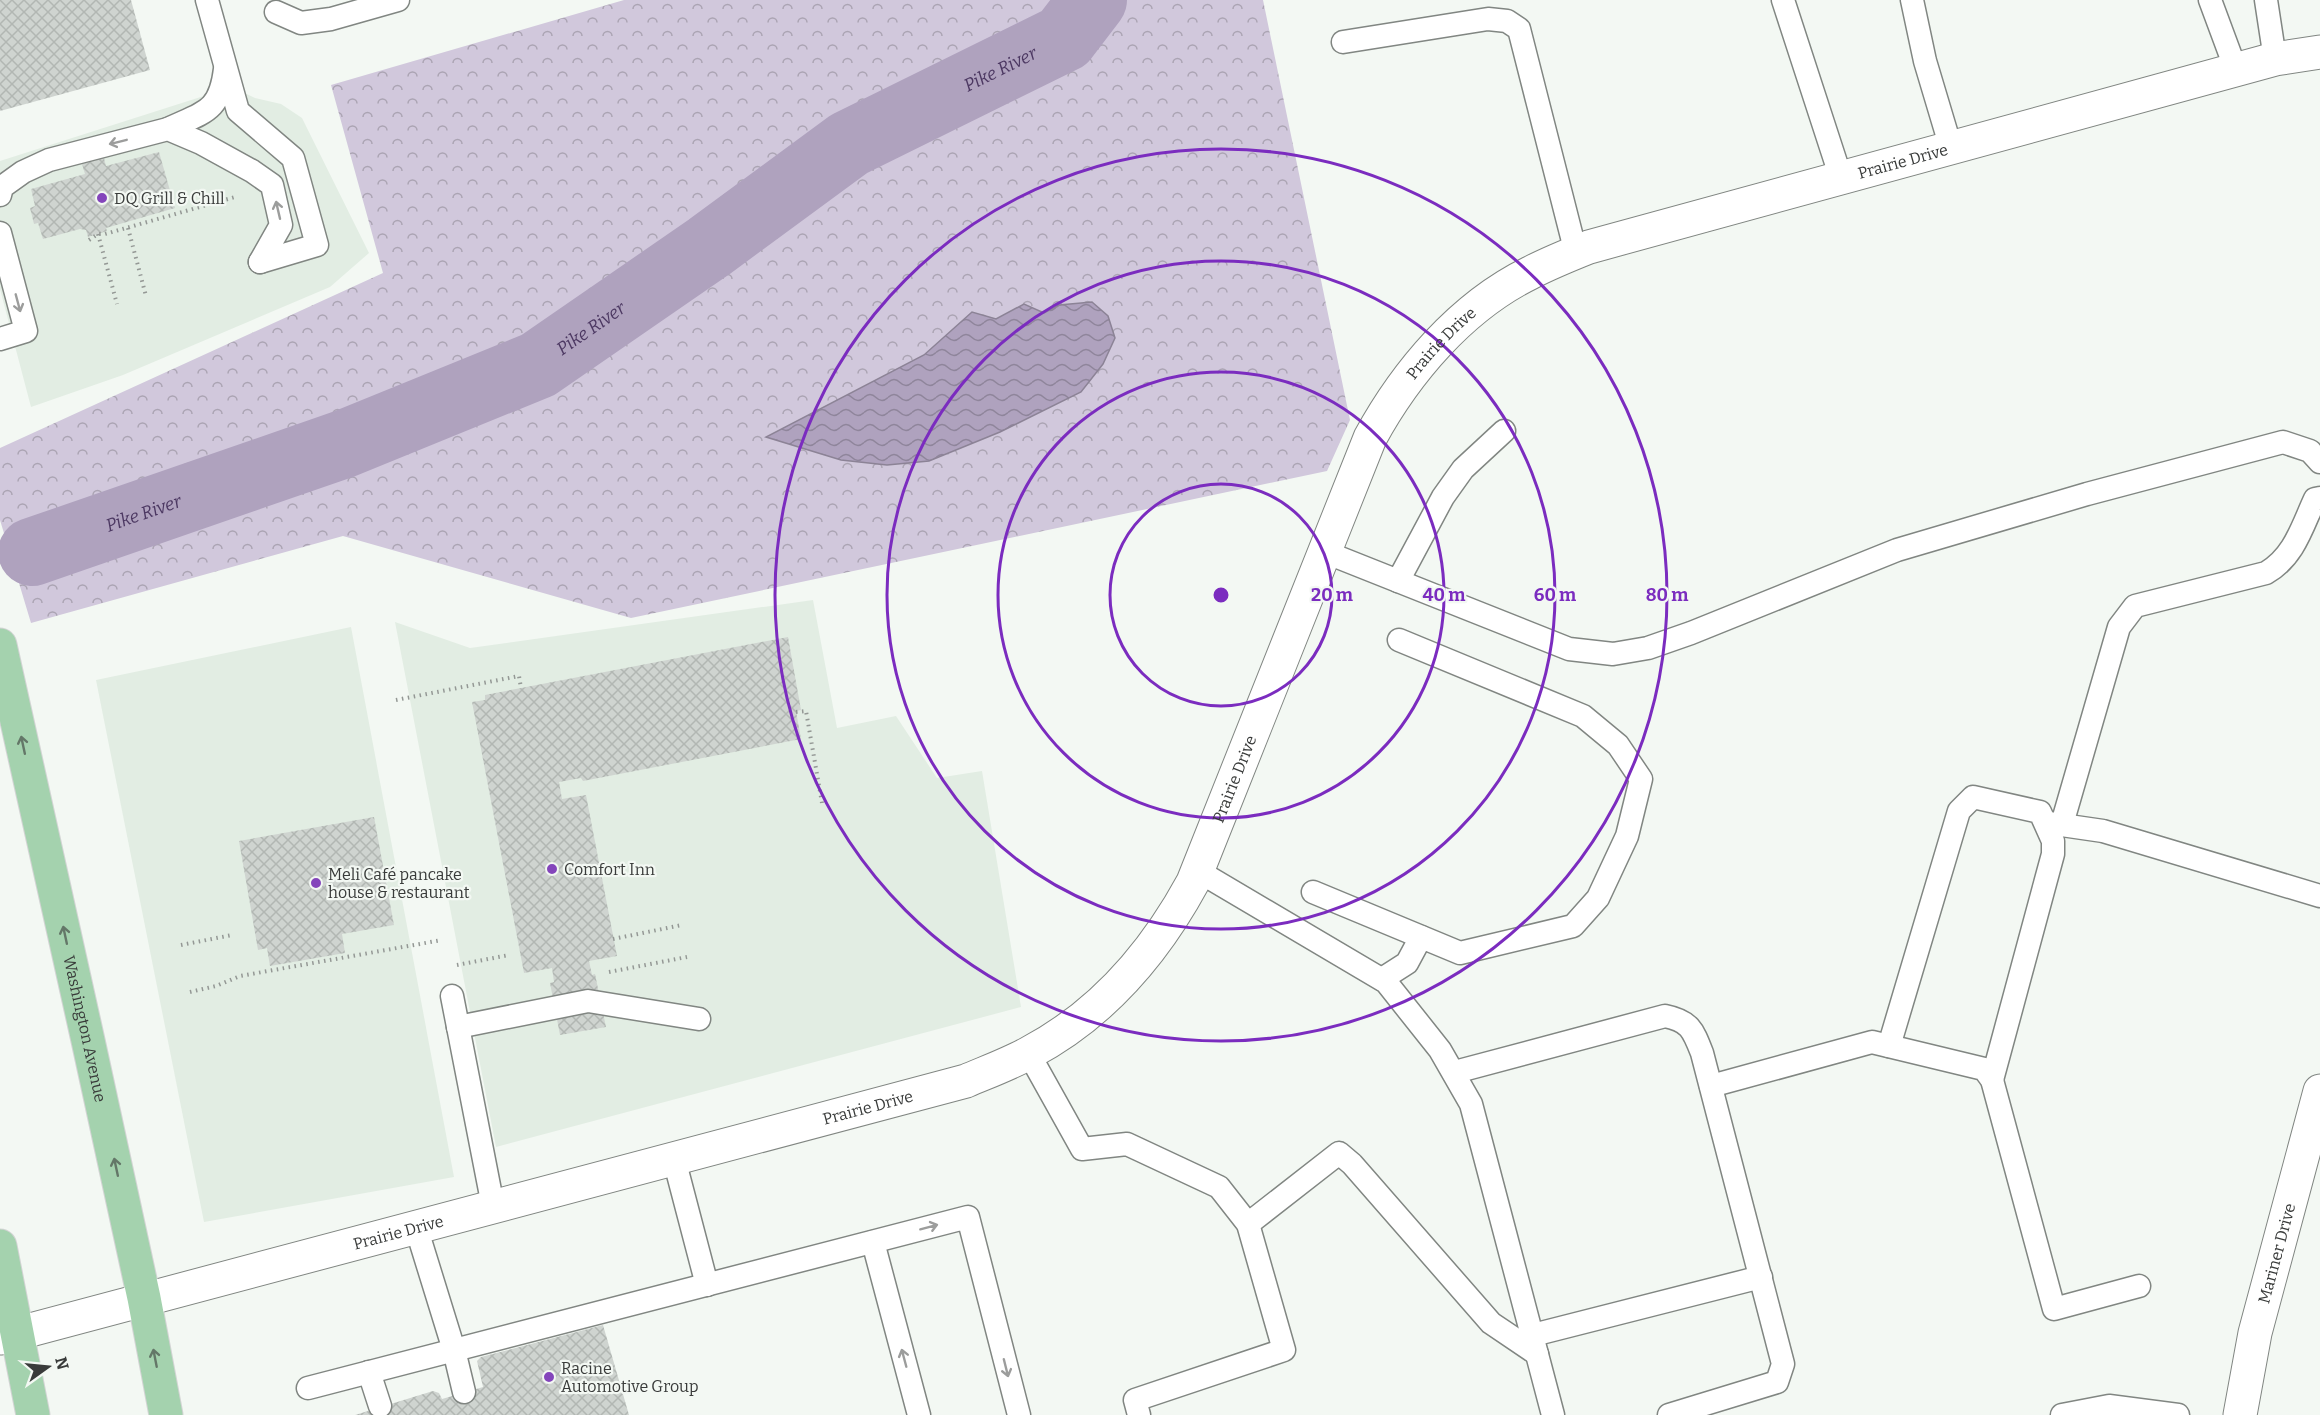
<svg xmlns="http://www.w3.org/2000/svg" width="2320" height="1415" font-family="Bitter,serif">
	<defs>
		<pattern id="park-crowns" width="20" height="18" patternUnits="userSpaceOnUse" patternTransform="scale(1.5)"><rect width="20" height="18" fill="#d1c8dc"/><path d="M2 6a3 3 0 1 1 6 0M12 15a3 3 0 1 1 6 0" fill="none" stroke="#aba4b3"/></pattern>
		<pattern id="water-waves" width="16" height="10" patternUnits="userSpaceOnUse" patternTransform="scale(1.5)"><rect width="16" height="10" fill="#afa2be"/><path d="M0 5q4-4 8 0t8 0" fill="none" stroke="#8f859b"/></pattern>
		<pattern id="building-cross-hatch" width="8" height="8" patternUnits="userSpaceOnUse" patternTransform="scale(1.5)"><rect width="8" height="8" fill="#cfd4d0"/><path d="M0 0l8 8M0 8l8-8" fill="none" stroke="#b2b7b3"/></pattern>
	</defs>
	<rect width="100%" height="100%" fill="#f3f8f3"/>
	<g fill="#e2ede3">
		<path d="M232,87l23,11 26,6 21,14 67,135 -39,34 -207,88 -92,32 -31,-118v-128z"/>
		<path d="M813,600l24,128 59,-12 41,62 45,-7 39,236 -525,140 -101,-525 75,26z"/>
		<path d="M351,627l103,550 -250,45 -108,-542z"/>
	</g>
	<path fill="url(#park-crowns)" d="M624,0h639l87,420 -23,51 -696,147 -288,-82 -312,87 -31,-103v-72l383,-175 -52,-188z"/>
	<path fill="url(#water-waves)" stroke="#8c8396" stroke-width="1.5" d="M1092,302l16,14 7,22 -12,26 -22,28 -81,40 -71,29 -42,4 -46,-5 -75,-23 158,-82 48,-43 24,7 28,-15 20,9 15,-8z"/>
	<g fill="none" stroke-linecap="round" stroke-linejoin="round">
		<path stroke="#afa2be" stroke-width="68" id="s1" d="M32,552l312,-108 194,-79 171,-118 140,-103 215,-106 29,-38"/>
	</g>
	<g fill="url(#building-cross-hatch)">
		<path d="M0,0h131l19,70 -150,41z"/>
		<path d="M159,152l16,56 -69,20 1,3 -19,6 -2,-7 -6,-1 -37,10 -5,-16 -4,1 -4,-16 5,-2 -4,-17 54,-15 -3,-10 22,-6 2,8z"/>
		<path d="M788,637l13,73 -5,1 5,28 -218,42 -2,-3 -22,4 3,17 24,-4 31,161 -28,5 3,14 3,-1 11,53 -46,8 -10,-52 4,-1 -2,-14 -28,5 -52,-271 13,-2v-5z"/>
		<path d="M374,817l20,108 -52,9 3,19 -75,13 -3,-18 -9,2 -19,-109z"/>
		<path d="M603,1325l26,90h-274l78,-24 6,2 3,6 41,-12 -6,-26 4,-4z"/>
	</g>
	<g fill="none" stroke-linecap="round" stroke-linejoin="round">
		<g stroke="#818682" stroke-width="25">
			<g id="lane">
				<path d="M207,0l31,111 55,47 24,87 -57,17"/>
				<path d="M1783,0l58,178"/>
				<path d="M1912,0l13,61 26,87"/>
				<path d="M2210,0l26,70"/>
				<path d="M2266,0l9,59"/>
				<path d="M276,12l25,11 30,-4 67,-19"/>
				<path d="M1343,42l145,-23 19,2 12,8 57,224"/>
				<path d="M168,129c36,-17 52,-17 57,-60"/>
				<path d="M0,195l2,-8 21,-15 26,-12 119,-31 33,14 51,28 20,14 9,40 -21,37"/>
				<path d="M0,233l26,98 -26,8"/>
				<path d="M1325,552l244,97 44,5 35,-6 43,-15 206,-83 190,-56 196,-52 27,9 10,11"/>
				<path d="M1398,581l45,-84 20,-28 41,-38"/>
				<path d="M2048,823l55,8 217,65"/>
				<path d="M2062,824l57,-197 16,-21 131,-33c28,-16 36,-46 49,-74l5,-1"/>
				<path d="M1198,871l188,111 54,68 31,54 82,311"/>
				<path d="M1313,892l147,61 113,-27 25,-28 29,-62 14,-57 -23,-34 -35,-29 -184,-76"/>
				<path d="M1382,979l25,-16 14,-26"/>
				<path d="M452,996l41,210"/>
				<path d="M458,1027l130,-26 111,18"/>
				<path d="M1889,1046l70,-235 14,-14 67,15 13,29v13l-61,226"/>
				<path d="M1029,1054l53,95 45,-5 92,43 29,37 36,126 -149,50 4,15"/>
				<path d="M1455,1072l210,-56c25,5 28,14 37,37l81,311 -6,18 -108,33"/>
				<path d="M1711,1086l161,-44 112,27 8,11 62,229 85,-23"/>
				<path d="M674,1159l33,126"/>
				<path d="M1248,1224l91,-71 13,11 139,159 46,31"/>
				<path d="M416,1227l38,123 10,42"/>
				<path d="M873,1242l46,173"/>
				<path d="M1533,1335l228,-58"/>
				<path d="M369,1372l11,34"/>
				<path d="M308,1388l660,-171 51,198"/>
				<path d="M2062,1415l47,-9 69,9"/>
			</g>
		</g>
		<g stroke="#818682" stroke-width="35">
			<g id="street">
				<path id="s2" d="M0,1338l966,-257c21,-9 43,-17 63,-28 72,-38 126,-101 164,-171l177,-444c36,-66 91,-131 160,-165 19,-10 39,-18 59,-26l686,-188 45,-7"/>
				<path id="s3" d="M2240,1415l15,-82 65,-242"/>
			</g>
		</g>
		<g stroke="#d3d4d4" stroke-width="35">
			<g id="primary">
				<path id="s4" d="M0,645l89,400 55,253 22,117"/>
				<path d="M0,1246l33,169"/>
			</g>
		</g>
		<g stroke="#949895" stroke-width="4" stroke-dasharray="1.5 4.5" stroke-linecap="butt">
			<path d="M128,228l18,68"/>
			<path d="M98,234l19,70"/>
			<path d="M89,240l9,-6h7l130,-37"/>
			<path d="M396,700l123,-24 2,12"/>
			<path d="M796,712l10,-1 16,92"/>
			<path d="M613,939l69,-14"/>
			<path d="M181,945l51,-10"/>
			<path d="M457,965l52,-10"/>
			<path d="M609,972l78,-15"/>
			<path d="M190,992l26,-6 24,-10 202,-36"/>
		</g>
		<use href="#lane" stroke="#fff" stroke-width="22"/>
		<use href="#street" stroke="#fff" stroke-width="33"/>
		<use href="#primary" stroke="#a4d2ae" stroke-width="33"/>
	</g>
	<defs><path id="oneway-shaft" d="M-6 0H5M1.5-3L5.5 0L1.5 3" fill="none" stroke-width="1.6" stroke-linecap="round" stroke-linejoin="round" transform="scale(1.5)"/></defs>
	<g stroke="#9c9d9c">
		<use href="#oneway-shaft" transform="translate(118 142) rotate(166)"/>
		<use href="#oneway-shaft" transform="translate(278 210) rotate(-103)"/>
		<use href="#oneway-shaft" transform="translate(18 303) rotate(75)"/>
		<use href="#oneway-shaft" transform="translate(929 1227) rotate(-15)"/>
		<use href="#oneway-shaft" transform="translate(904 1358) rotate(-105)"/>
		<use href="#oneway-shaft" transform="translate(1006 1368) rotate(76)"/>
	</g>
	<g stroke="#647768">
		<use href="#oneway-shaft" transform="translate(23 745) rotate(-102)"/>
		<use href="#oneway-shaft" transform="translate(65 935) rotate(-102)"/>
		<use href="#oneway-shaft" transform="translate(116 1167) rotate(-102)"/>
		<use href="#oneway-shaft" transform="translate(155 1358) rotate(-101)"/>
	</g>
	<g fill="none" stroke="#7b2cbf" stroke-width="3">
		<circle cx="1221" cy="595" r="111"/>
		<circle cx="1221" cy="595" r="223"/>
		<circle cx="1221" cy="595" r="334"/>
		<circle cx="1221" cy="595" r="446"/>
	</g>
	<g fill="#8445bb" stroke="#f3f8f3" stroke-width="2">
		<circle cx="102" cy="198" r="6"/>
		<circle cx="552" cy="869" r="6"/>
		<circle cx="316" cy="883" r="6"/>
		<circle cx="549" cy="1377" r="6"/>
	</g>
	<g text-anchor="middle" stroke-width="4.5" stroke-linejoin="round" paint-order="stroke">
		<g font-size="16" fill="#393b3a" stroke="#f3f8f3">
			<text dy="6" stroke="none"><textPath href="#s2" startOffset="2410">Prairie Drive</textPath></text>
			<text dy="6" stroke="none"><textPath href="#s2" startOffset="1906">Prairie Drive</textPath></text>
			<text dy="6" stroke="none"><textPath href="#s2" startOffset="1420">Prairie Drive</textPath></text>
			<text dy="6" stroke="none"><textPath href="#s4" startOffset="393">Washington Avenue</textPath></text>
			<text dy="6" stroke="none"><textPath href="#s2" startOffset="898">Prairie Drive</textPath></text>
			<text dy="6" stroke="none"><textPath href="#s2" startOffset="412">Prairie Drive</textPath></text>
			<text dy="6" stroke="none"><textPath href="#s3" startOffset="166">Mariner Drive</textPath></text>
		</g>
		<g font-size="16" fill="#393b3a" stroke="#f3f8f3" text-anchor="start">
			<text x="114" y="204">DQ Grill &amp; Chill</text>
			<text x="564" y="875">Comfort Inn</text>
			<text x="328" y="880">Meli Café pancake<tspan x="328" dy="18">house &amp; restaurant</tspan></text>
			<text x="561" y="1374">Racine<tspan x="561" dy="18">Automotive Group</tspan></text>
		</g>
		<g font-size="18" font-style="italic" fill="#4c3862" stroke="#f3f8f3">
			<text dy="6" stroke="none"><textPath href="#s1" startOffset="1090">Pike River</textPath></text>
			<text dy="6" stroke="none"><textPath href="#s1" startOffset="604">Pike River</textPath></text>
			<text dy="6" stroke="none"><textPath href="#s1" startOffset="118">Pike River</textPath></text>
		</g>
	</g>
	<circle cx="1221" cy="595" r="9" fill="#7b2cbf" stroke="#f3f8f3" stroke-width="3"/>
	<g font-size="18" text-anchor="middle" font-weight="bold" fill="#7b2cbf" stroke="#f3f8f3" stroke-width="4.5" stroke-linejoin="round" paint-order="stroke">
		<text x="1332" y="601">20 m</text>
		<text x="1444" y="601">40 m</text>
		<text x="1555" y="601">60 m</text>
		<text x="1667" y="601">80 m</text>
	</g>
	<g transform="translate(48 1367) rotate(75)" stroke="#f3f8f3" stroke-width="4.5" paint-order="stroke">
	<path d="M0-4.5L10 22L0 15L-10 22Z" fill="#393b3a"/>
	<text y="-9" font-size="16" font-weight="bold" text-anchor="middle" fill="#393b3a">N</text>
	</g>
</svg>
